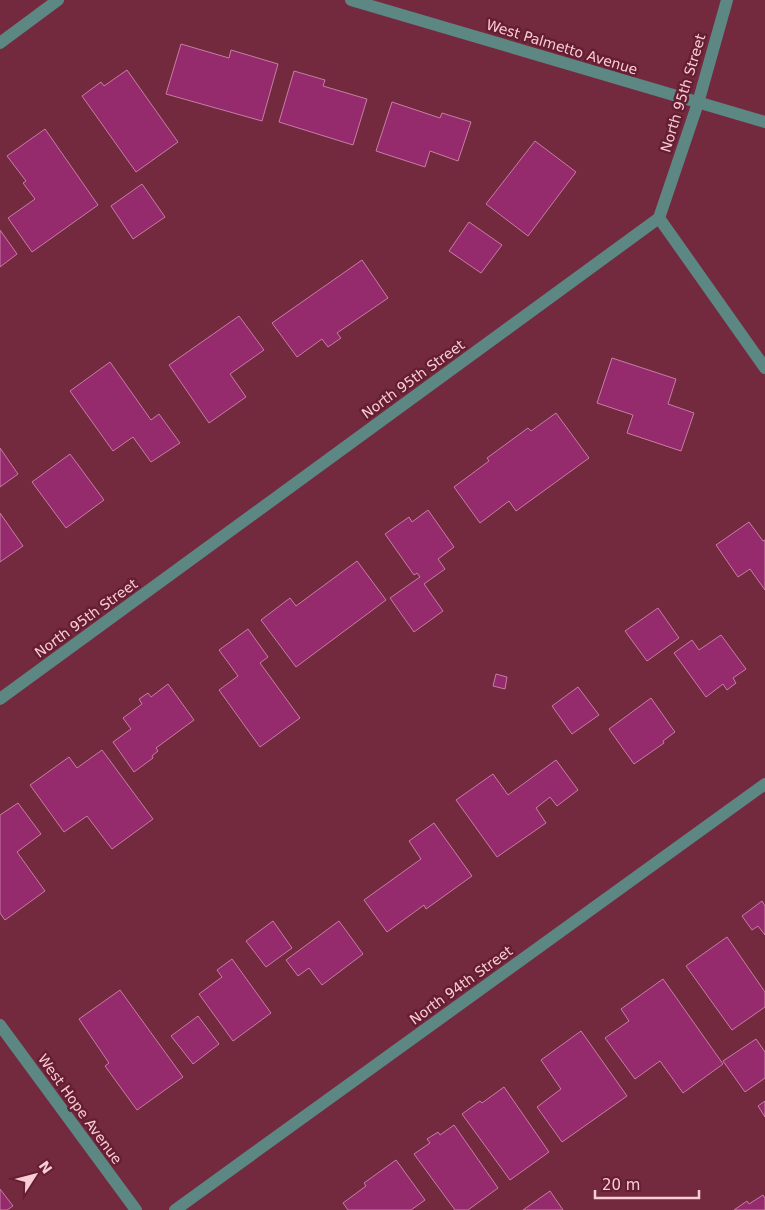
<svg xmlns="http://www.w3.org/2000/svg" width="765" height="1210" font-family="'DejaVu Sans',sans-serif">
	<rect width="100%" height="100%" fill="#732a3e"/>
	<g fill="#952b6d" stroke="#c67da5">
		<path d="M181,44l48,14 2,-8 47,14 -16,57 -96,-27z"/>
		<path d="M127,70l51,72 -42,30 -54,-76 19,-14 3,4z"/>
		<path d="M294,71l31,9 -2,6 44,13 -14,46 -74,-23z"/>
		<path d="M392,102l48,16 2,-5 29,9 -13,39 -28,-10 -5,16 -49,-16z"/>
		<path d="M45,129l53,76 -66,47 -24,-34 27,-19 -12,-16 3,-2 -19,-25z"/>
		<path d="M535,141l41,31 -48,64 -42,-32z"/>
		<path d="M142,184l23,33 -32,22 -22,-33z"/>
		<path d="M469,222l33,23 -21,28 -32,-22z"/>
		<path d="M0,230l17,24 -17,13z"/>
		<path d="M362,260l26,38 -51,35 4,5 -13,9 -6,-8 -25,18 -25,-34z"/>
		<path d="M239,316l25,34 -34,24 16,23 -37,26 -40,-58z"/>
		<path d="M612,358l64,21 -8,25 26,9 -13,38 -54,-18 6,-18 -36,-12z"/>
		<path d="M110,362l41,58 8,-6 21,29 -29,19 -18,-25 -20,14 -43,-60z"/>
		<path d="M556,413l33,45 -73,53 -7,-10 -29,22 -26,-36 35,-26 -2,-3 41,-30 3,3z"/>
		<path d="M0,448l18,26 -18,13z"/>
		<path d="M70,454l34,46 -38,28 -34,-46z"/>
		<path d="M428,510l26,37 -16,12 7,10 -21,15 19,27 -29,21 -24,-34 30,-21 -3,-4 -3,2 -29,-41 24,-17 3,5z"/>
		<path d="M0,513l23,33 -23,16z"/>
		<path d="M749,522l14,19 2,-1v50l-15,-21 -12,8 -22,-32z"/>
		<path d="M357,561l29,39 -90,67 -35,-47 29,-22 6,8z"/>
		<path d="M658,608l21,30 -32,23 -22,-30z"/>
		<path d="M248,629l20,28 -8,6 40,55 -40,29 -41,-57 19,-14 -19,-26z"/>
		<path d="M721,635l25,34 -13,9 3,5 -9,7 -4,-6 -17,13 -32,-44 18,-13 7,10z"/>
		<path d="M496,674l11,3 -2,12 -12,-3z"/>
		<path d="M168,684l26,36 -38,28 2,3 -6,5 1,2 -19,14 -21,-30 18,-13 -8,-11 19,-14 -3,-5 9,-6 3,4z"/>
		<path d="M578,687l21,28 -27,19 -20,-28z"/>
		<path d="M651,698l24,34 -12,9 1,2 -30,21 -25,-35z"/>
		<path d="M102,750l51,69 -41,30 -25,-33 -23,16 -34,-47 39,-28 8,11z"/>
		<path d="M556,760l22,30 -21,16 -7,-9 -14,11 10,15 -49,34 -41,-57 37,-26 15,21z"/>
		<path d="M18,803l23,31 -24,18 28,39 -40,29 -5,-7v-98z"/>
		<path d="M434,823l38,53 -46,33 -2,-4 -37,27 -23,-32 57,-41 -12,-18z"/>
		<path d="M762,901l3,5v29l-7,-9 -6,4 -10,-14z"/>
		<path d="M273,921l19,27 -26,19 -20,-26z"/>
		<path d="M339,921l24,33 -41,31 -13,-17 -11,8 -12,-16z"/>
		<path d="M727,937l38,55v15l-33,23 -46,-64z"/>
		<path d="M232,959l39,54 -38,28 -34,-47 23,-17 -5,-7z"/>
		<path d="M663,979l60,85 -40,29 -23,-32 -25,18 -30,-41 24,-17 -8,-12z"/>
		<path d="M120,990l63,87 -46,33 -32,-44 4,-3 -30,-44z"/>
		<path d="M198,1016l21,28 -26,20 -22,-28z"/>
		<path d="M581,1031l46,65 -65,46 -25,-35 24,-18 -20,-29z"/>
		<path d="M756,1039l9,13v26l-20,14 -22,-31z"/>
		<path d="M504,1087l45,65 -39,28 -48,-66 18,-13 2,2z"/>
		<path d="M765,1101v16l-7,-11z"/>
		<path d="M454,1125l44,63 -30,22h-13l-41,-56 16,-11 -3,-4 11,-7 2,3z"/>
		<path d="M396,1160l29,40 -14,10h-63l-5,-7 23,-17 -2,-3z"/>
		<path d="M0,1189l13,17 -6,4h-7z"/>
		<path d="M550,1191l13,19h-40z"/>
		<path d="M763,1195l2,3v12h-31l13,-9 2,3z"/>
	</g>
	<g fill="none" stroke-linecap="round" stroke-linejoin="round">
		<g stroke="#5d8782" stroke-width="12">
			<path d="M351,0l414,122"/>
			<path d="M0,43l58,-43"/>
			<path d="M659,218l106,150"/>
			<path d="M0,699l659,-481 39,-115 29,-103"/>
			<path d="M0,1025l136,185"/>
			<path d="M175,1210l590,-426"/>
		</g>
	</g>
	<g text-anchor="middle" stroke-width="5" stroke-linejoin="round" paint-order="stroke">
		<g font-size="14" fill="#facdd5" stroke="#661e33">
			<text transform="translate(562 47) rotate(17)" y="5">West Palmetto Avenue</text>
			<text transform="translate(683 93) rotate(-73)" y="5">North 95th Street</text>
			<text transform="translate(413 379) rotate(-36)" y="5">North 95th Street</text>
			<text transform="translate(86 618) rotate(-36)" y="5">North 95th Street</text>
			<text transform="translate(461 985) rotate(-36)" y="5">North 94th Street</text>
			<text transform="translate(80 1109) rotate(54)" y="5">West Hope Avenue</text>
		</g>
	</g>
	<g transform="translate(35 1175) rotate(54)" stroke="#661e33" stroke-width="4" paint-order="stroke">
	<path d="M0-4L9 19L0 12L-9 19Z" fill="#facdd5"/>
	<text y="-8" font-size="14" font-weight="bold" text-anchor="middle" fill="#facdd5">N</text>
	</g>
	<path d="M595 1190v8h104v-8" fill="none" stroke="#facdd5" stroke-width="2.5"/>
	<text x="602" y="1190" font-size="15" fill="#facdd5" stroke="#661e33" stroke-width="4" paint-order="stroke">20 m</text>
</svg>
